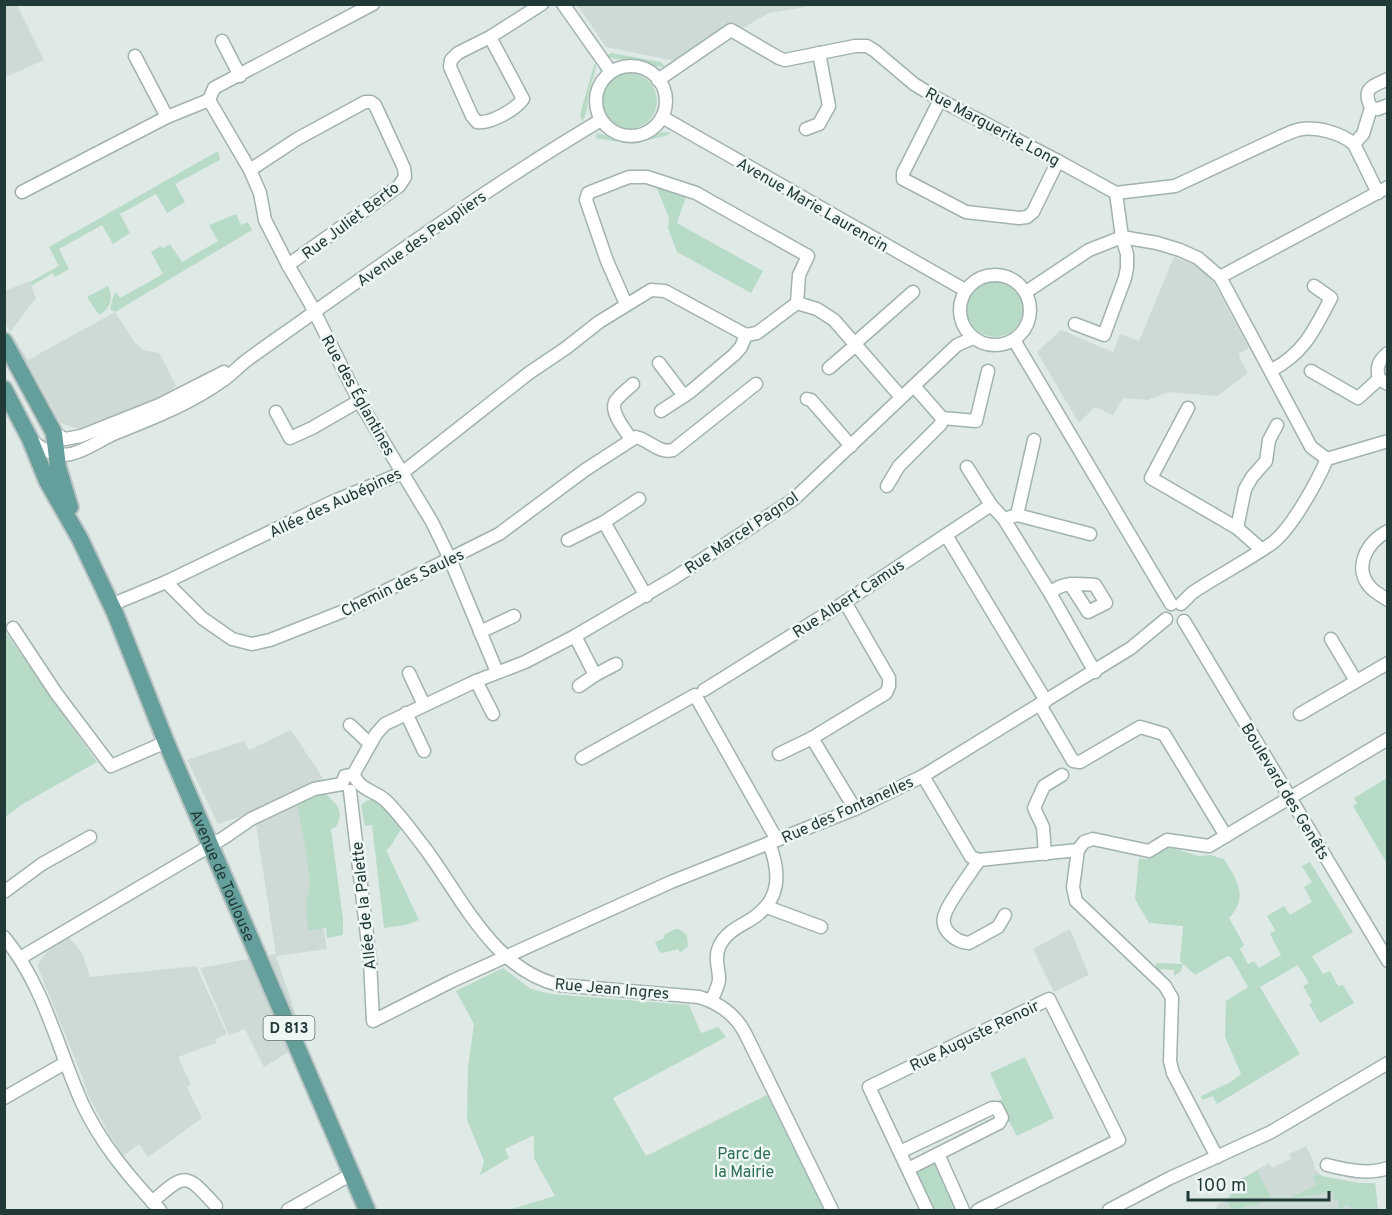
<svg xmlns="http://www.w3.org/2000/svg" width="1392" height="1215" font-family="Overpass,sans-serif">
	<rect width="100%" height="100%" fill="#dfeae7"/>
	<g fill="#cddad6">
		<path d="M5,4l12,1 27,55 -39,17z"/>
		<path d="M580,4l237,1 -48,8 -28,16 -8,-7 -58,39 -69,-14 -28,-41z"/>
		<path d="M1174,257l24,8 15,17 36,66 -10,5v3l9,17 -31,23 -49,-4 -20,8 -25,-2 -10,17 -18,-8 -16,16 -42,-71 24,-22 52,22 7,-18 19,7z"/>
		<path d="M29,281l7,17 -26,34 18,28 87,-48 20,31 8,7 16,3 17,33 -16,11 -82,32 -17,-6 -56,-100v-32z"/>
		<path d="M291,730l33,50 -24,13 27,156 -51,7 29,86 -41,25 -19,-38 -16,6 -29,-67 76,-14 -22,-142 -36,12 -31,-64 57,-19 5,9z"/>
		<path d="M1070,929l19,46 -35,17 -21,-43z"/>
		<path d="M67,935l15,18 8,24 106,-11 31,68 -11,5v4l-38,14 13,27 -4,3 15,31 -54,39 -9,-13 -16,12 -14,-22 -21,-39 -6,-19 -45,-111 15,-20z"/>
		<path d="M1306,1146l8,17 1,6 7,7 36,7h17l3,27h-163l3,-6 9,-4 14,-21 28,-16 3,5 19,-9 -2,-5z"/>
	</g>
	<g fill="#b8dbc8">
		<path d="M611,53l50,9 4,5c-11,1 -19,-6 -29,-7 -11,-1 -20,1 -30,-4z"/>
		<path d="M596,63c0,11 -5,19 -7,29 -2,11 0,19 -7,29l-2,-7 14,-49z"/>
		<circle cx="629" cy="101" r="28"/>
		<path d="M663,132h7l-2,3 -35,9 -38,-6 2,-5c10,1 17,8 28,9 13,2 25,-7 38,-10z"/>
		<path d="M218,151l2,9 -45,24 10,18 -18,11 -11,-19 -36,20 10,19 -17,11 -11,-19 -43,24 10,20 -14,8 -2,-4 -22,13 -1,-4 29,-16 -10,-19z"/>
		<path d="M656,186l30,11 -9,26 86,48 -12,22 -74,-41 -9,-24 1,-10z"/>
		<path d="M236,214l5,11 7,-3 4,8 -137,82 -5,-3 4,-15 2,-2 4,6 43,-24 -12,-22 10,-6 2,2 7,-4 12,18 36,-21 -9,-16z"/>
		<circle cx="995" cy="309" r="28"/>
		<path d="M108,286c6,12 2,23 -9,29l-12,-18z"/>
		<path d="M6,633l91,129 -76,43 -16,12 -1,-183z"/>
		<path d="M1387,778l1,82 -2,2 -33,-56 4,-3 -3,-5z"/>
		<path d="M325,793c12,12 20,17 11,34l-5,2 12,90v16l-16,3 -1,-10 -18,2 -2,-28 4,-15 -3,-30 -10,-55z"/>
		<path d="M375,799l15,11 13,16 -13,21 -4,3 33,70 -14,5 -21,3 -12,-103 -7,1 -4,-21 5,-4z"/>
		<path d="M1169,847l30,9 11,-1 14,4c13,21 25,38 5,59l15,27 -4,4 8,15 6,-3 5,7 22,-13 -11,-21 5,-4 -8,-14 17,-10 6,9 22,-13 -8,-15 8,-5 -10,-16 8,-4 43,70 -41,24 11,18 7,-3 8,15 5,-1 11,18 -34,20 -11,-19 3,-2 -9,-16 6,-3 -11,-18 -38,22 40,67 -83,50 -4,-8 -10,4 -2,-4 30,-14 10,-8 -16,-37 1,-36 22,-14 -17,-30 -3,-1 -33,19 -12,-11 -2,7 -7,5v-6l-13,-1 -1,6 -10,-3 7,-9 26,1 -3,-3 3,-35 -34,-3 -14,-24 4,-41c12,4 20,-4 30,-11z"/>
		<path d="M675,929h4l8,6 1,11 -8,7 -2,-4 -15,4 -4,-2 -4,-9 8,-3 2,-5z"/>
		<path d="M503,968l28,21 20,5 138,11 12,28 17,-6 8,10 -113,61 33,58 121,-61 58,115h-317l47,-14 -21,-38v-23l-29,14 4,9 -29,17 4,-14 -17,-41 1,-53 6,-43 -18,-33z"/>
		<path d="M1025,1057l29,61 -37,18 -19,-35 4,-2 -12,-26z"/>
		<path d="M933,1163l4,3 21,44h-27l-16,-35 1,-5z"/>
		<path d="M1257,1170l14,28 -18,8 -2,-2 -9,4 1,2h-12l-4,-10 14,-21 15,-7z"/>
		<path d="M1318,1174l4,2 36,7h17l3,27h-24l-7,-5 -8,5 -2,-10h-3l-1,-8 -44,7 27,-14 -3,-9z"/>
	</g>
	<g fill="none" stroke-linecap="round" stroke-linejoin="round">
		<g stroke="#a2b2af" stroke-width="15">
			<g id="minor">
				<path d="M563,4l48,68"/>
				<path d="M490,37l33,62c-8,11 -33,25 -46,23l-5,-6 -22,-49 1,-7 7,-7 32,-16 52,-33"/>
				<path d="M222,41l18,35"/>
				<path d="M135,56l32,61"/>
				<circle cx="631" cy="101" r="35"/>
				<path d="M658,80l73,-50 48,28 6,2 70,-14h12l8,5 39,33 26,16 118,61 58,32"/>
				<path d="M209,100l41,70 10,23 5,27 23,45 22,38 49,98 73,121 18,37 47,113"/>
				<path d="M940,100l-37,73v6l63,33 53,6 8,-1 6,-5 25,-51"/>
				<path d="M1371,108l7,1 10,-4"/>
				<path d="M662,117l303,173"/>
				<path d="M806,129l13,-5 10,-18 -10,-53"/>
				<path d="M1354,144l9,-10 8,-26c-9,-20 0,-21 17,-29"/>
				<path d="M250,170l47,-31 68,-37h6l4,3 29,63 1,9 -6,9 -111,79"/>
				<path d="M22,192l145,-75 42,-17 5,-12 159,-84"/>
				<path d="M1116,193l59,-7 107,-50c7,-3 13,-6 20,-7 16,-2 39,4 52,15l24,49"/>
				<circle cx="995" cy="310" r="35"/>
				<path d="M1220,277l91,170 16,12"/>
				<path d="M1026,292l63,-42 33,-13 35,6 23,7 18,8 22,19 168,-90"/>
				<path d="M626,304l-19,-43 -21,-61 2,-7 41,-16h18l49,16 112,63 -9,19 -2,28"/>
				<path d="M1075,324l29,11 21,-57 2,-10v-14l-5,-17 -6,-44"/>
				<path d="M1014,340l157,264"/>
				<path d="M854,344l59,-52"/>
				<path d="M659,363l25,33"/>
				<path d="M829,368l27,-23"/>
				<path d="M1272,370c33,-18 42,-40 59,-72l-17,-12"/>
				<path d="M1311,371l47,27 21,-19 9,5"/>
				<path d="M1379,379c-3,-12 -1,-18 9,-26"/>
				<path d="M807,399l4,1 40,46"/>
				<path d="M1188,408l-37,70 86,50 24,21"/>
				<path d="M661,411l29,-19 45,-38 6,-7 5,-12"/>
				<path d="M276,412l14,26 22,-10 47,-27"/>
				<path d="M942,418l34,3 12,-50"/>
				<path d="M54,433l11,6 16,-3 78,-31 65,-33"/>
				<path d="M30,439c13,11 24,18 41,15 17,-4 30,-15 45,-21 37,-15 74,-29 106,-52 9,-6 16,-14 25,-21 23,-17 47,-33 70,-50 93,-66 186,-132 284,-190"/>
				<path d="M631,439c-5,-8 -21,-26 -16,-37 3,-6 13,-13 18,-18"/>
				<path d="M967,467l24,38"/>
				<path d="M887,486l12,-20 42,-42 1,-6 -28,-32"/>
				<path d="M1017,515l17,-75"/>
				<path d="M1004,519l13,-4 8,2 65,17"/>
				<path d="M604,522l42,74"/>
				<path d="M1237,528l8,-39 7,-12 14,-16 3,-21 8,-15"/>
				<path d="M1388,531c-21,11 -36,37 -17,57 5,5 11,8 17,12"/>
				<path d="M946,535l100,166"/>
				<path d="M568,540l36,-18 35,-23"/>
				<path d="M166,582l36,36 30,21 20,5 18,-4 79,-31 150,-75 86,-64 51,-33c13,3 23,17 37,13l83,-66"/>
				<path d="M1050,593c13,-12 29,-9 45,-8l11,18 -18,9 -18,-28"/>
				<path d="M845,602l44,76v8l-3,7 -74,45 43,71"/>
				<path d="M1181,604l11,-11c25,-17 53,-31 79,-49 20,-14 46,-62 56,-85l61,-18"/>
				<path d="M111,605l55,-23 166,-80 70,-29 127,-100 37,-25 33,-26 52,-32 14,1 81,44 11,-2 40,-30 20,6 17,11 67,77"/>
				<path d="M1184,621l204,340"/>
				<path d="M13,628l43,65 55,73 55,-24"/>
				<path d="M480,632l34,-16"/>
				<path d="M575,636l20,39 -16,11"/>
				<path d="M1331,639l25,42"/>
				<path d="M409,673l15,32"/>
				<path d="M595,675l21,-11"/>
				<path d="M476,681l17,33"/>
				<path d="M704,690l141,-88 146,-97 13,14 46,74 45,79"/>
				<path d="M1040,705l33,56 7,1 60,-35 24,7 62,102"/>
				<path d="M406,713l18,38"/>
				<path d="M1300,714l88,-51"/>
				<path d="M350,725l20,19"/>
				<path d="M779,754l33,-16"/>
				<path d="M582,758l113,-63 82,145"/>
				<path d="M353,775l23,-41 9,-10 91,-43 49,-19 50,-26 99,-58 120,-79 163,-154 16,-7"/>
				<path d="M923,776l48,81 8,3 99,-10 6,-8 9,-3 56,12 18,-11 42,6 179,-107"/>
				<path d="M342,784l3,-8 8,-1c2,2 3,4 5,7 6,8 20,11 27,18 13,12 25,29 36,43 39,50 70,126 138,142l140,12c20,6 36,17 46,36l87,177"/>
				<path d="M350,791l20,170 3,60 79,-40 219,-99 184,-73 68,-33 208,-128 35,-29"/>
				<path d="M1078,850l-5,37 3,14 89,85 7,12 -2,63 3,12 44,84"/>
				<path d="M1045,854l-2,-27 -9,-19 10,-22 18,-11"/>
				<path d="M979,860c-8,13 -30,41 -34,54 -6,15 10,28 24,29l29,-16 7,-12"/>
				<path d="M4,892l38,-28 48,-27"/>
				<path d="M767,907l54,20"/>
				<path d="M4,937c40,48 53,110 78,166 19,41 48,75 78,107"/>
				<path d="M20,958l205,-121 26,-18 63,-30 28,-5"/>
				<path d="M711,1001c3,-7 8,-15 8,-22 0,-11 -5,-21 0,-32 6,-14 19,-20 31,-27 31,-19 31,-46 19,-77"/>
				<path d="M4,1098l61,-35"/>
				<path d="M900,1152l92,-44h5l5,10 -3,5 -91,46"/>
				<path d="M938,1154l25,56"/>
				<path d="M1327,1165c20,5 41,10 61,3"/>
				<path d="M152,1202c34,-30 34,-29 64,4"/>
				<path d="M288,1210l62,-35"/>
				<path d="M927,1210l-58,-123 180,-88 70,141 -141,70"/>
				<path d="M1109,1210l61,-32 101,-46 117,-69"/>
			</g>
		</g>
		<g stroke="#bcc4c3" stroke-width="20">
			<g id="major">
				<path d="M4,341l50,92 4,34 12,40"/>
				<path id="s1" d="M4,389l26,50 17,42 33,58 35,74 51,129 201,468"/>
			</g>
		</g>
		<use href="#minor" stroke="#fff" stroke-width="12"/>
		<use href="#major" stroke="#659f9b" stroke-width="16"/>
	</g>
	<g text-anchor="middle" stroke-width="5" stroke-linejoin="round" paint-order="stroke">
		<rect fill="#eff7f5" stroke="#5f7371" stroke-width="1.5" x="263.5" y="1016" width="51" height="24" rx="4.5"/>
		<g font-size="15" font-weight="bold" fill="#213a38">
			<text x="289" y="1033">D 813</text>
		</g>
		<g font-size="16" fill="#213a38" stroke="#eff7f5">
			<text transform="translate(993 126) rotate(28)" y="6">Rue Marguerite Long</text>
			<text transform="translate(813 204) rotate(30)" y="6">Avenue Marie Laurencin</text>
			<text transform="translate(350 220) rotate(-37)" y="6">Rue Juliet Berto</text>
			<text transform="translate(421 238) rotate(-35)" y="6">Avenue des Peupliers</text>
			<text transform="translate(359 395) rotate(61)" y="6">Rue des Églantines</text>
			<text transform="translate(335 502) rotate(-25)" y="6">Allée des Aubépines</text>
			<text transform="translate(741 532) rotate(-34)" y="6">Rue Marcel Pagnol</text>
			<text transform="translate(402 582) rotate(-26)" y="6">Chemin des Saules</text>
			<text transform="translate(848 598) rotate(-33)" y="6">Rue Albert Camus</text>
			<text transform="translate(1286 791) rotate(59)" y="6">Boulevard des Genêts</text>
			<text transform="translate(847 809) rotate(-24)" y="6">Rue des Fontanelles</text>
			<text dy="6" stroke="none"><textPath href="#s1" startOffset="534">Avenue de Toulouse</textPath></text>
			<text transform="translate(363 906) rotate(-96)" y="6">Allée de la Palette</text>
			<text transform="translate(612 988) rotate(5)" y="6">Rue Jean Ingres</text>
			<text transform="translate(974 1035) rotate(-26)" y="6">Rue Auguste Renoir</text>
		</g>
		<g font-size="16" fill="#2c6f53" stroke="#eff7f5">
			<text x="744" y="1159">Parc de<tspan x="744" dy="18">la Mairie</tspan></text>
		</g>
	</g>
	<rect width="1392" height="1215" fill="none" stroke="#213a38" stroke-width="12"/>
	<path d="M1188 1191v9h141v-9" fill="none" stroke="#213a38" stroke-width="3"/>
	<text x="1197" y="1191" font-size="18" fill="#213a38" stroke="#eff7f5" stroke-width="4.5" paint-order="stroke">100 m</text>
</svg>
